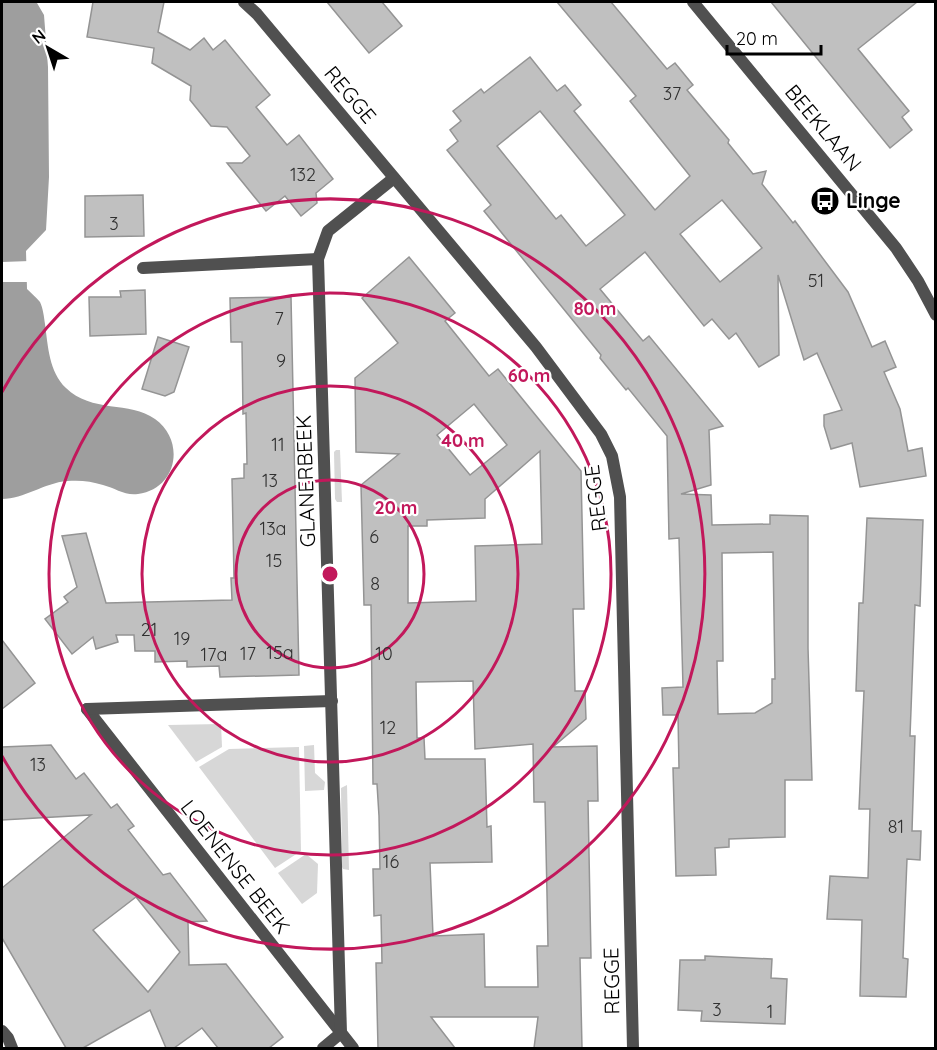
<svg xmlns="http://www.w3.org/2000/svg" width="937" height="1050" font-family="Quicksand,sans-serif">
	<rect width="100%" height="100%" fill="#fff"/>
	<g fill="#d7d7d7">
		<path d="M336,450h4l2,52h-5l-2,-3 -1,-47z"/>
		<path d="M221,724l1,23 -26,15 -28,-37z"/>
		<path d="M314,745l1,28 10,9 -1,8 -19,1 -1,-45z"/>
		<path d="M299,747l2,104 -26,17 -76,-101 30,-18z"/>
		<path d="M347,785l2,85 -6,-1 -1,-2 -1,-79z"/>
		<path d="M306,854l12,10 -1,29 -15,11 -24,-31z"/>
	</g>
	<path fill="#9e9e9e" d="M2,2l35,1 7,12 4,52 1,110 -3,53 -20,21 1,38c4,4 9,8 13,13 3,6 4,15 5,22 3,22 4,48 21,64 25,25 64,13 89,31 31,22 22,70 -17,75 -13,2 -23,-6 -35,-9 -12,-4 -23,-5 -36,-4 -23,2 -43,18 -65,18z"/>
	<path fill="#fff" d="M30,261v21h-28v-20z"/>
	<g fill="#c0c0c0" stroke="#949494" stroke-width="1.5" fill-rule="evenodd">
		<path d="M93,2h71l-6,30 32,18 14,-12 9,12 12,-10 45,55 -14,12 31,38 12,-10 34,44 -17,14 1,10 -16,13 -16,-20 -19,15 -39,-48h15l8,-7 -23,-29 -16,-1 -21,-26 1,-14 -39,-23 2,-15 -67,-11z"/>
		<path d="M327,2h55l20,24 -33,27z"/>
		<path d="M557,2h54l56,67 8,-6 18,22 -6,5 42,50 -1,3 25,31 13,-3 -4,13 31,39 2,-2 53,71 24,55 13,-6 11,26 -12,5 16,37 8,42 14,-3 4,28 -66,11 -8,-44 -21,6 -7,-23v-11l18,-5 -25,-57 -13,7 -26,-85 1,80 -20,12 -23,-34 -7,6 -17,-20 -8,7 -59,-74 -45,37 43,52 6,-5 74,90 -14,4 2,55 -30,9 30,1 1,30 58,-1v-9l38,1v132l4,132h-27v57l-56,2v8l-14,1 1,27 -40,1 -3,-108h6l-1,-53h-15l-1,-27 21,-1 -4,-149 -10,1 -2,-103 -39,-48 -2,2 -9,-11 -17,-21 1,-3 -117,-144 7,-6 -44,-55 11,-9 -8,-11 11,-9 -8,-10 28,-22 3,4 46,-36 27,34 8,-6 16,20 -7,6 81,99 35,-34 -60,-75 6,-5zM540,111l85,104 -39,31 -25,-31 -5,4 -59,-73zM722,200l40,48 -42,34 -40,-48zM773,552l2,127h-3v24l-17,10 -37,1 -1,-53h6l-1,-108z"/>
		<path d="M771,2h146l-59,47 51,62 -7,6 10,13 -22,18z"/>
		<path d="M143,195l1,41 -59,1v-41z"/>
		<path d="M409,257l46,56 -10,8 44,55 9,-7 83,102 3,138h-11l2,82h10l1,28 -33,28 44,-1 1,55h-10l3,157h-11l2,90h-48l4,-31h-107l24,31h-77l-2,-85h6l-1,-48 -7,1 -1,-47h7l-1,-53 -2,-32h-4l-2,-179h-7l-3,-120 38,-31 -43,-2 -1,-74 43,-35 -36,-45zM474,404l33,41 -37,30 -33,-40zM540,451l2,93 -67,2 1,55 -68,2v-77h19v-6l58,-2v-19zM473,681l2,68 58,-5 1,58h11l2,92 1,52h-11l1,41h-53l-1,-53 -51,2 -3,-73 62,-1 -1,-36 -4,1 -2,-68h-60l-1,-21h-7l-1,-56z"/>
		<path d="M145,290l1,44 -56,2 -1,-39h32l-1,-6z"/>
		<path d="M291,297l8,378 -79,2 -1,-11 -32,1v-6l-32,1v-11h-20l-1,-16h-18l2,7 -22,7 -3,-12 -21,17 -27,-35 23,-17 -4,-5 13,-10 -15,-51 24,-3 20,70 126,-3 -1,-22h3l-2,-99 12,-1v-14h3l-1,-51 -3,1 -1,-72h-11l-1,-44z"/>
		<path d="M158,337l31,10 -15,45 -9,4 -23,-7z"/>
		<path d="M867,518l56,2 -3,86 -5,-1 -5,131h5l-3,95h9l-1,29 -13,-1 -4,99 5,1 -2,38 -46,-1 2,-76 -35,-1 3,-43 38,2 2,-69h-11l5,-118h-8l3,-88h4z"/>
		<path d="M2,640l33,43 -33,26z"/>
		<path d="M51,745l25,34 8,-6 27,35 6,-4 17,22 -6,4 35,45 7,-2 37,48 -19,1 1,43 37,-1 57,73 -14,11h-51l-16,-20 -28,20h-8l-16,-38 -67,38h-17l-64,-110v-50l89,-73 -89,5v-73zM136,897l44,55 -32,40 -55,-62z"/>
		<path d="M705,956l67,3 -1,19 16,1 -2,45 -84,-3 1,-10 -24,-1 2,-50h25z"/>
	</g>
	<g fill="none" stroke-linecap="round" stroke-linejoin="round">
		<g stroke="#505050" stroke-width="12">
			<path d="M244,2l13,12 279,333 56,75 9,12 11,22 8,41 13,551"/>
			<path d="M693,2l203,246 22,33 18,34"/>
			<path d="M143,268l175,-9"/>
			<path d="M87,709l266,339"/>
			<path d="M87,709l245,-8"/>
			<path d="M2,1031l6,7 4,10"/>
			<path d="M323,1048l18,-15 -23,-774 10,-28 66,-53"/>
		</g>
	</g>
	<g fill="none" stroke="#c2185b" stroke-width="3">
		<circle cx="330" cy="574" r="94"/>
		<circle cx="330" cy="574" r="188"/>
		<circle cx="330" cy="574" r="281"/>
		<path d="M2 392A375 375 0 1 1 2 756"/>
	</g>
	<defs>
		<g id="bus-disc" transform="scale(1.5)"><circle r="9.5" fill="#000" stroke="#fff"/><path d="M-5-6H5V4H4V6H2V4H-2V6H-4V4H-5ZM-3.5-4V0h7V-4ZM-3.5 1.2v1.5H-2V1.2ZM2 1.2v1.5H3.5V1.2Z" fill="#fff"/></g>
	</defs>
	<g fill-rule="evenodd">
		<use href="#bus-disc" x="825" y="201"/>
	</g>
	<g text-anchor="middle" stroke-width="4.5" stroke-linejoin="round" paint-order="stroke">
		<g font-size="18" fill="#303030">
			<text x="672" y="100">37</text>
			<text x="303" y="181">132</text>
			<text x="114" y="230">3</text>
			<text x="816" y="287">51</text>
			<text x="279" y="325">7</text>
			<text x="281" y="367">9</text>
			<text x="278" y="451">11</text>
			<text x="270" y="487">13</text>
			<text x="273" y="535">13a</text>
			<text x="374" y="543">6</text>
			<text x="274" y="567">15</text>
			<text x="375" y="590">8</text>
			<text x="149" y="636">21</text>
			<text x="182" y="645">19</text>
			<text x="280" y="659">15a</text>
			<text x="248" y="660">17</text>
			<text x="384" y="660">10</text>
			<text x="214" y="661">17a</text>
			<text x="388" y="734">12</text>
			<text x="38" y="771">13</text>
			<text x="896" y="833">81</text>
			<text x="391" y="868">16</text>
			<text x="717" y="1016">3</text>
			<text x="770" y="1018">1</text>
		</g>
		<g font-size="21" fill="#000" stroke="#fff">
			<text transform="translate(350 95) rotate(50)" y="7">REGGE</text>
			<text transform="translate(823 128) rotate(50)" y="7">BEEKLAAN</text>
			<text transform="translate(306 481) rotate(-92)" y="7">GLANERBEEK</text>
			<text transform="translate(596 498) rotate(-97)" y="7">REGGE</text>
			<text transform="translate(235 867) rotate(52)" y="7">LOENENSE BEEK</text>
			<text transform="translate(612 981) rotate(-91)" y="7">REGGE</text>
		</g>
		<g font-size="21" font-weight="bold" fill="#000" stroke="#fff" text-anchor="start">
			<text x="846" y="208">Linge</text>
		</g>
	</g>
	<circle cx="330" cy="574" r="9" fill="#c2185b" stroke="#fff" stroke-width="3"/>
	<g font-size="18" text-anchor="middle" font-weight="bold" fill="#c2185b" stroke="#fff" stroke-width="4.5" stroke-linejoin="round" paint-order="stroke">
		<text x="595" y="315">80 m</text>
		<text x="529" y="382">60 m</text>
		<text x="463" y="447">40 m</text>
		<text x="396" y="514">20 m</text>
	</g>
	<rect width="937" height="1050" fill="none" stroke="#000000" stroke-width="6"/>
	<g transform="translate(48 48) rotate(321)" stroke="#ffffff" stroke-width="4.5" paint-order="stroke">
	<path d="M0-4.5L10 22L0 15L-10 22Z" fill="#000000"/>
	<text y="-9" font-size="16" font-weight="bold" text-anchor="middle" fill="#000000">N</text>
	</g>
	<path d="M727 45v9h94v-9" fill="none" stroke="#000000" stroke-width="3"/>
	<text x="736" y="45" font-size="18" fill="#000000" stroke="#ffffff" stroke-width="4.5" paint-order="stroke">20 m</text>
</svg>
